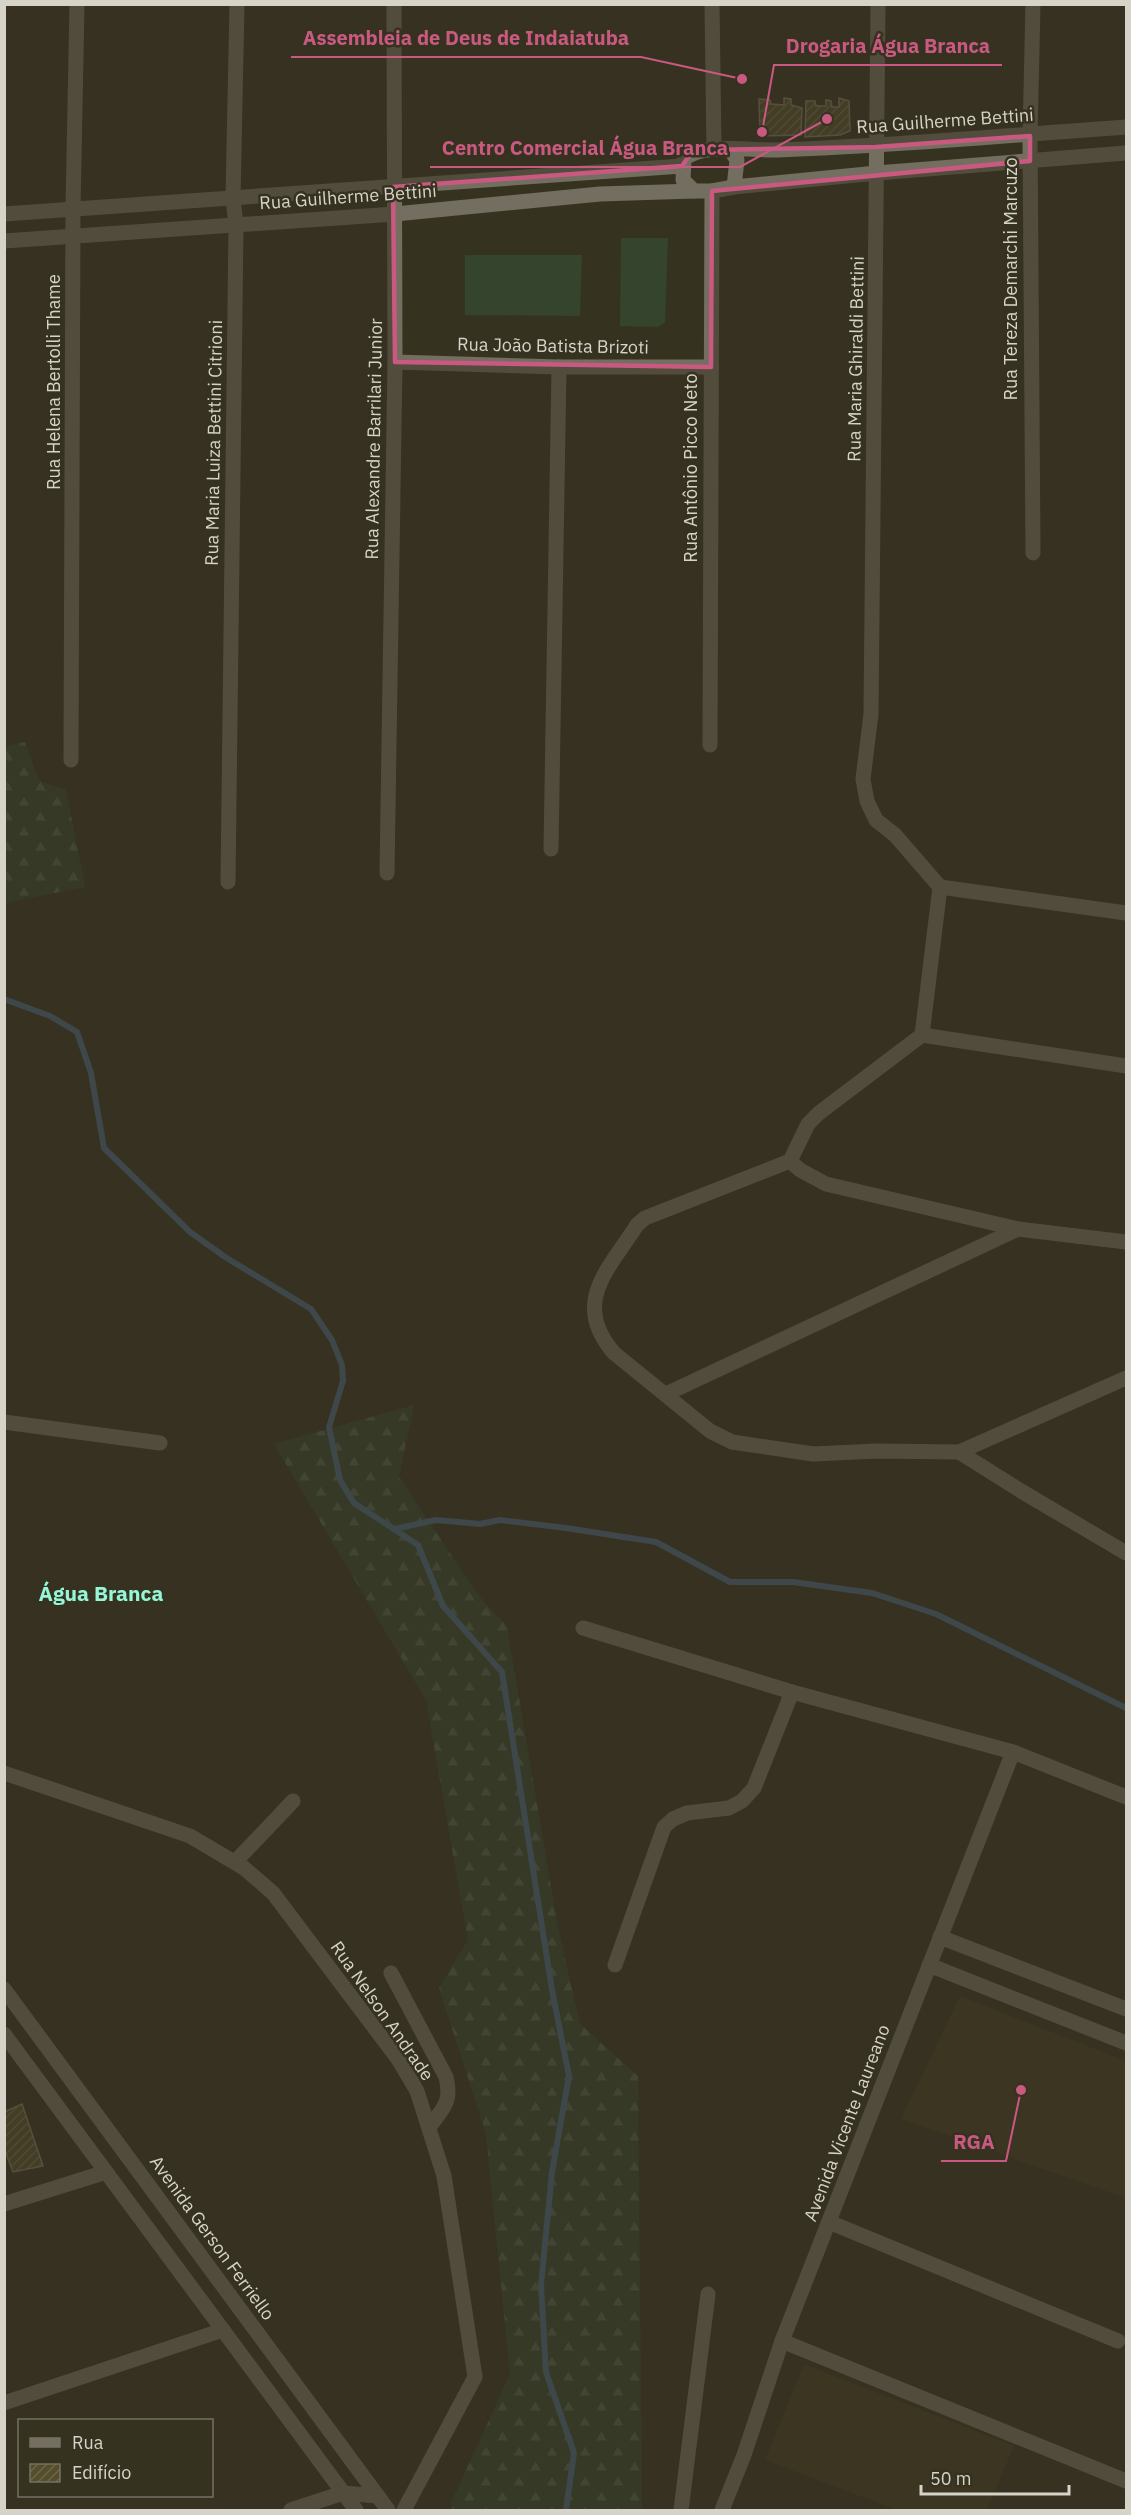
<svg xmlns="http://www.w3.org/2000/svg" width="1131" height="2515" font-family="'IBM Plex Sans',sans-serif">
	<defs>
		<pattern id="forest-firs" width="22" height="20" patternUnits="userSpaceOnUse" patternTransform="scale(1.5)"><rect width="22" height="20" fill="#34442d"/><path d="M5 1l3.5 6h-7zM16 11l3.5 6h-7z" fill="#515e4a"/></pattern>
		<pattern id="building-hatch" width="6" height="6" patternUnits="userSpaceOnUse" patternTransform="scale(1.5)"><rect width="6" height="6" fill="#554d2c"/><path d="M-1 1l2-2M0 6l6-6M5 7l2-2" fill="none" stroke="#6d6649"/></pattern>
	</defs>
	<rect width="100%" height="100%" fill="#363220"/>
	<g fill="#413b22">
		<path d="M960,1996l166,65v137l-225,-79z"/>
		<path d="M804,2364l210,82 -27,64h-90l-132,-50z"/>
	</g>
	<g fill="url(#forest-firs)">
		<path d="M25,742l14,39 27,9 19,97 -80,16v-157z"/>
		<path d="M414,1405l-15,72 80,119 28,31 51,301 22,96 58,52 4,434h-191v-7l59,-129 -24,-240 -47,-146 29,-48 -42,-240 -152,-256z"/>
	</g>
	<g fill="#34442d">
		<path d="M621,238h47l-3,84 -7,5 -38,-1z"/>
		<path d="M465,255h117l-2,61 -115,-1z"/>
	</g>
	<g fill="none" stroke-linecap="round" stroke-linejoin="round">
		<g stroke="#48637a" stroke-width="6">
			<path d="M4,999l46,17 27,16 14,41 13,75 86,84 35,25 86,52 21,31 10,25 1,16 -14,46 11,53 14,23 64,42 25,61 59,66 50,318 17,86 -17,96 -11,113 5,87 28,81 -8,57"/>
			<path d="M394,1529l42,-9 44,4 20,-4 66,8 90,14 74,40h63l79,11 64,21 190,94"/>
		</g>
	</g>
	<g fill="url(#building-hatch)" stroke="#7a7561" stroke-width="1.5">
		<path d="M784,98l7,1v6l11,3 -1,27 -41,1 -1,-37 11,1 1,4 13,1z"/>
		<path d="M839,98l10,3 1,30 -10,4 -35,2 1,-36h9l1,5h10v-6l5,1 1,6h7z"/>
		<path d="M22,2104l21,62 -30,6 -9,-24v-36z"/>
	</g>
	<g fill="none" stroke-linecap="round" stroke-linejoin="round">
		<g stroke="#746e60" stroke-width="15">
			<path d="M712,4l2,145"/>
			<path d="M878,4l-7,710 -8,65 4,22 9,19 19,15 45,52 186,26"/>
			<path d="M730,149l7,11 -3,27 -22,4h-18l-11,-11 1,-21c20,-17 69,-8 94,-9 117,-4 232,-15 348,-23"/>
			<path d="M734,187l143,-14 249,-20"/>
			<path d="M4,214l678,-48"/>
			<path d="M4,241l391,-27 205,-20 94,-3"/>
			<path d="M395,362l164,5h152"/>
			<path d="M1033,553l-3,-417 3,-132"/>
			<path d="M710,745l2,-554"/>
			<path d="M71,760l2,-552 4,-204"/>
			<path d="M551,849l8,-482"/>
			<path d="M387,873l8,-511 -1,-358"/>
			<path d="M228,882l8,-656 -3,-28 4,-194"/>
			<path d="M940,887l-18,148 -103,78 -11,11 -18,37 -145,57 -8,7c-29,45 -66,78 -23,128l96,78 22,11 81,12 64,-3 82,1 62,39 105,62"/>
			<path d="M922,1035l204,31"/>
			<path d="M790,1161l10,9 26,14 192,45 108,13"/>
			<path d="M666,1394l352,-165"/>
			<path d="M4,1422l156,21"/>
			<path d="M959,1452l167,-74"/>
			<path d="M583,1628l209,64"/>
			<path d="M4,1773l186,63 54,32 29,25 125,166 19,32 27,85 31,201 -71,133"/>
			<path d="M235,1862l58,-61"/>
			<path d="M940,1937l186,72"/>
			<path d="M615,1965l49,-138 9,-8 14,-6 42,-5 13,-7 12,-13 38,-96 221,60 113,45"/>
			<path d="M929,1965l197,78"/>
			<path d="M391,1973l55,104c6,24 -2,31 -16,49"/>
			<path d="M4,1989l384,521"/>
			<path d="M4,2034l352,476"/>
			<path d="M4,2204l102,-32"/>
			<path d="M829,2222l289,119"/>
			<path d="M782,2341l344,140"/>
			<path d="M4,2403l219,-73"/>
			<path d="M291,2510l52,-17 35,3"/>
			<path d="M681,2510l27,-216"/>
			<path d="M722,2510l22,-55 38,-114 231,-589"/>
		</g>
	</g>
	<path d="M0 0H1131V2515H0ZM1030,136v25l-318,30 -1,176 -316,-5 -2,-175 289,-21 9,-13 14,-3 171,-3z" fill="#363220" fill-opacity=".55" fill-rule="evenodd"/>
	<path fill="none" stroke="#c95981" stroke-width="4.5" stroke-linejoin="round" d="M1030,136v25l-318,30 -1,176 -316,-5 -2,-175 289,-21 9,-13 14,-3 171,-3z"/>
	<g text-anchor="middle" stroke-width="5" stroke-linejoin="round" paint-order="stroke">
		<g font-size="18" fill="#d6d3c8" stroke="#363220">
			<text transform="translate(945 121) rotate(-4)" y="6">Rua Guilherme Bettini</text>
			<text transform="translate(348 197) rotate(-4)" y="6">Rua Guilherme Bettini</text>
			<text transform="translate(1011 279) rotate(-90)" y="6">Rua Tereza Demarchi Marcuzo</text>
			<text transform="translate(553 346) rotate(1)" y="6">Rua João Batista Brizoti</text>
			<text transform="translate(856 359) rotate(-89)" y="6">Rua Maria Ghiraldi Bettini</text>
			<text transform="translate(54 382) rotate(-90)" y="6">Rua Helena Bertolli Thame</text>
			<text transform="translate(374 439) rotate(-89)" y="6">Rua Alexandre Barrilari Junior</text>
			<text transform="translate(214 443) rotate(-89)" y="6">Rua Maria Luiza Bettini Citrioni</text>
			<text transform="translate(691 468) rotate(-90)" y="6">Rua Antônio Picco Neto</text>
			<text transform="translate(382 2011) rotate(55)" y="6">Rua Nelson Andrade</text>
			<text transform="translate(847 2123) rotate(-69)" y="6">Avenida Vicente Laureano</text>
			<text transform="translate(212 2238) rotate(54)" y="6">Avenida Gerson Ferriello</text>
		</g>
		<g font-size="21" font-weight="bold" fill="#96f6d8" stroke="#363220">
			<text x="101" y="1601">Água Branca</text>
		</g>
	</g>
	<path fill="none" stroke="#c95981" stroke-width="2" d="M742 79L641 57H291M762 132L774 65H1002M827 119L740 167H430M1021 2090L1006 2161H941"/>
	<g fill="#c95981" stroke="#363220" stroke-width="2">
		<circle cx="742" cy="79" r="6"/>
		<circle cx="762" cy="132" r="6"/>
		<circle cx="827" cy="119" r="6"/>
		<circle cx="1021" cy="2090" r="6"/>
	</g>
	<g font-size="20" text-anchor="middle" font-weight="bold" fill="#c95981" stroke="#363220" stroke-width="5" stroke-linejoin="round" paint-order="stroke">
		<text x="466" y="45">Assembleia de Deus de Indaiatuba</text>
		<text x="888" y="53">Drogaria Água Branca</text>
		<text x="585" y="155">Centro Comercial Água Branca</text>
		<text x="974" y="2149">RGA</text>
	</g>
	<rect width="1131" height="2515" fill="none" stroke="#d6d3c8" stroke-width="12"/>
	<rect x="18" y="2419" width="195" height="78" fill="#363220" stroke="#767263" stroke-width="1.5"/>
	<rect x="30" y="2438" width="30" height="9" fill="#746e60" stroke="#767263" stroke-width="1.5"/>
	<text x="72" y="2449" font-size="18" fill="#d6d3c8">Rua</text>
	<rect x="30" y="2464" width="30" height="18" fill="url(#building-hatch)" stroke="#767263" stroke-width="1.5"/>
	<text x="72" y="2479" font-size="18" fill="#d6d3c8">Edifício</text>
	<path d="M921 2485v9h148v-9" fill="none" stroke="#d6d3c8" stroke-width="3"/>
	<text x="930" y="2485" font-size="18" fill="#d6d3c8" stroke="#363220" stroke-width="4.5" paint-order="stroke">50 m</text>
</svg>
